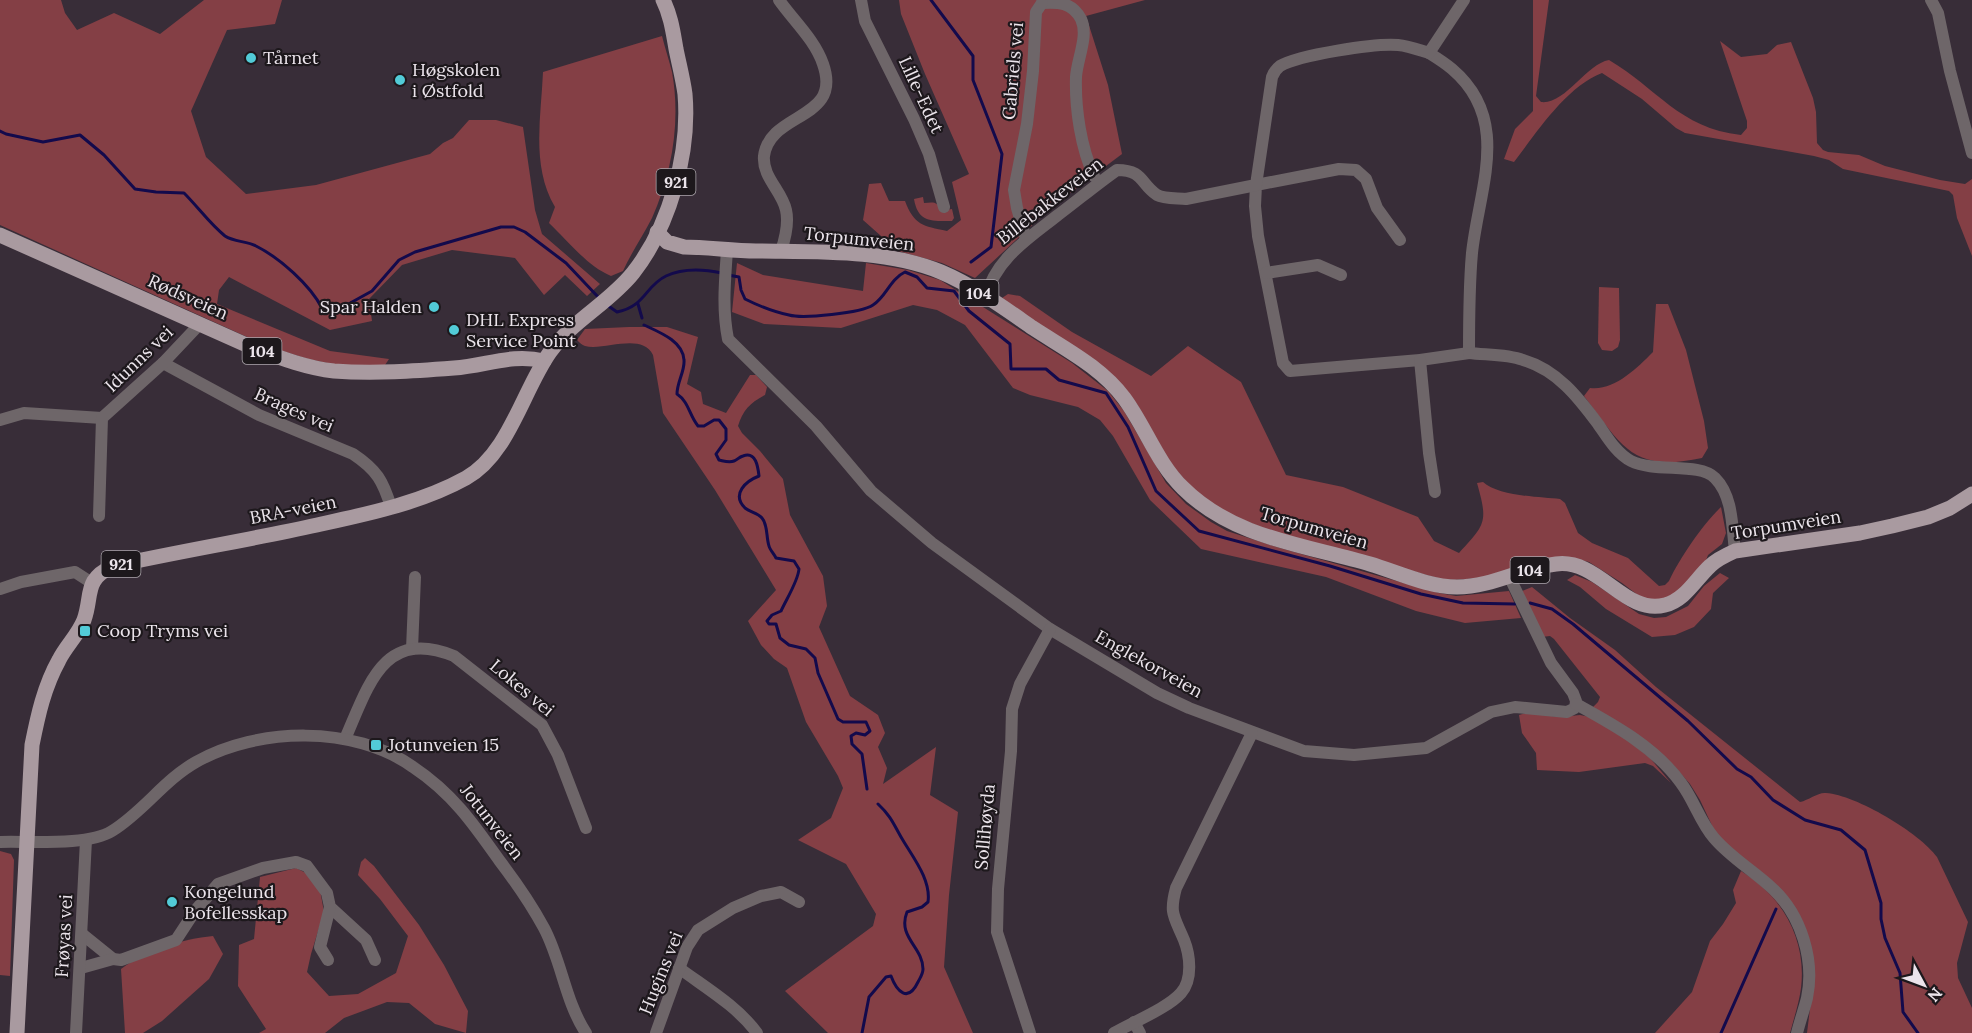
<svg xmlns="http://www.w3.org/2000/svg" width="1972" height="1033" font-family="Lora,serif">
	<rect width="100%" height="100%" fill="#382d38"/>
	<g fill="#843f45">
		<path d="M0,0h61l4,13 12,17 37,-17 46,21 44,-34h78l-7,24 -48,6 -36,81 15,46 40,37 70,-9 114,-31 13,-11 10,-5 16,-18h27l27,7 12,83 7,24 58,50 -13,12 -22,-21 -21,20 -29,-37 -63,-8 -50,15 -33,34 3,22 -42,9 -101,-53 -10,13 -2,14 113,47 59,8 -4,6 -43,1 -34,-7 -41,-13 -267,-121z"/>
		<path d="M899,0h246l-59,16 22,69 14,69 -68,51 -79,73 -33,-15 -44,-12 -35,-31 6,-36 12,-1 8,18h16c9,24 18,25 42,30l14,-11 -9,-38 17,-8 -44,-100 -24,-60z"/>
		<path d="M1533,0h16l-13,96 5,6c24,3 45,-38 68,-42 48,28 70,68 132,75l6,-7v-7l-27,-80 21,16 26,-3 10,-9 14,-3 22,56 3,14 1,31 6,7 5,2 31,3 26,11 55,14 25,4 7,-5v77l-15,-38 -4,-23 -4,-4 -106,-22 -14,-9 -15,-4 -129,-23 -9,-5 -34,-29 -40,-26c-36,14 -65,59 -88,89l-10,-3 11,-30 18,-18z"/>
		<path d="M662,36c3,12 7,24 10,36 9,49 0,101 -20,146 -9,18 -21,35 -29,53l-12,5c-24,-10 -44,-36 -62,-53l6,-16c-24,-41 -14,-89 -12,-135z"/>
		<path d="M923,197l1,6c9,-1 14,-2 17,8l11,-2 2,9 -2,3c-20,0 -34,2 -38,-22z"/>
		<path d="M737,263l26,12 100,16 3,-28 42,7 32,10 132,83 36,28 16,20 42,72 20,21 25,18 16,9 53,17 159,45 17,3 53,-5 12,27 -56,5 -49,-12 -90,-34 -125,-28 -51,-49 -37,-64 -13,-16 -22,-13 -48,-12 -17,-7 -48,-63 -28,-15 -24,-5 -72,23 -77,-4 -32,-12z"/>
		<path d="M1599,287l20,1 1,52 -2,7 -6,4 -10,-1 -4,-7z"/>
		<path d="M1008,294l12,2 52,36 79,44 37,-30 53,36 45,93 57,12 75,30 16,24 25,12c27,-29 29,-31 18,-70l6,-1c15,14 57,15 77,17l5,4 13,30 14,10 36,15 31,28 6,-1 4,-4c11,-23 34,-57 52,-74l5,26 -4,11 -14,11 -4,11 -15,17 -24,18 -22,-2 -21,-16 -33,-21 -12,-3 -13,-1c-39,9 -82,25 -123,21l-168,-47 -49,-20 -32,-24 -21,-24 -34,-60 -135,-106z"/>
		<path d="M1656,304h12l18,46 18,71 4,27 -6,10c-70,15 -80,-12 -118,-62l6,-8c24,3 46,-19 63,-36z"/>
		<path d="M629,327h38l31,10 -11,47 14,8 2,12 23,9 24,-38h6l11,12 -2,8c-15,8 -22,15 -27,31l4,7 18,18 23,28 7,36 33,61 4,30 -8,21 31,69 28,19 7,18 -7,14 9,21 -4,16 53,-37 -6,48 28,17 -9,83 -5,72 29,66h-145l-43,-42 88,-65 3,-12 -30,-50 -48,-24 33,-22 12,-30 -5,-12 -32,-54 -19,-54 -13,-9 -13,-14 -13,-24 28,-31 -61,-100 -52,-77 -10,-58c-11,-23 -49,-4 -68,-9 -3,-1 -6,-4 -8,-6l8,-11z"/>
		<path d="M1720,573l9,5 -16,15 -2,16 -17,18 -19,8 -23,2 -46,-28 -26,-22 -13,-7 8,-5 17,7 47,32 15,4 12,-1 22,-11 16,-20z"/>
		<path d="M1532,587l38,31 45,32 41,37 144,115c9,-2 18,-10 26,-9 30,2 94,40 111,64l31,65 -11,41 1,15 14,30v25h-165l7,-57 -6,-39 -92,-103 -16,-34 -10,-16 -17,-19 -80,-58 5,-5 2,-5 -46,-58 -4,-3 -8,1 -20,-46z"/>
		<path d="M1526,713l34,4 20,-2 10,2 42,26 18,15 21,25 -18,-17 -8,-3 -66,9 -42,-2 -1,-17 -14,-20 -3,-18z"/>
		<path d="M0,851l11,3 3,6 -4,116 -10,-1z"/>
		<path d="M365,858l9,8 45,59 25,40 24,46 -2,22 -31,-9 -26,-21 -22,-1 -43,16 -19,15h-66l7,-4 -28,-43 1,-41 15,-6 6,-62 36,-9 10,5 14,17 4,22 -13,42 -4,18 22,24 29,-2 38,-21 12,-37 -28,-37 -22,-24 3,-13z"/>
		<path d="M1741,871c41,25 66,68 60,117 -2,15 -7,30 -11,45h-135l37,-41 18,-51 13,-17 13,-21 -3,-13z"/>
		<path d="M213,936l10,18 -14,25 -47,42 -19,12h-18l-4,-64c25,-19 61,-30 92,-33z"/>
	</g>
	<g fill="none" stroke-linecap="round" stroke-linejoin="round">
		<g stroke="#130a4c" stroke-width="3">
			<path d="M931,0l42,56v24l29,74 -11,93 -20,15"/>
			<path d="M0,131l6,3 37,8 37,-7 24,20 31,34 21,3 28,1c14,14 26,31 41,43 9,6 22,5 31,10 24,12 54,39 66,62l12,4 38,-21 27,-31 16,-8 86,-25h13l11,5 41,31 34,36"/>
			<path d="M728,275l11,2 2,13 4,9c14,7 29,13 44,16 14,4 72,-2 84,-10 13,-8 17,-26 32,-33l12,5 10,11 27,3 15,20 41,33 1,25h35l13,11 47,13 22,34 28,64 43,40 131,35 91,28 42,9 52,1"/>
			<path d="M638,304l4,14"/>
			<path d="M607,305l10,7c29,-6 28,-26 49,-36 17,-8 37,-7 56,-3"/>
			<path d="M644,325c15,7 39,16 40,35 1,11 -7,22 -7,34 12,8 12,21 21,32h6l10,-6h5l7,9v11l-10,14 3,6c5,1 10,3 15,1 3,-1 5,-4 9,-5 13,-5 15,11 16,20 -13,5 -28,18 -14,32 5,4 13,5 17,10 6,7 4,19 7,28 1,4 5,8 7,12l18,3 5,8c-1,12 -12,29 -18,42l-9,4 -5,6 2,3h7l4,14 9,7 17,4 9,9 3,15 20,46 5,3h23l4,9 -5,4 -9,-2 -5,3 1,8 10,10 5,35"/>
			<path d="M1530,603l22,6 21,15 115,97 49,48 14,8 22,23 32,20 36,10 24,20 16,53v16l4,19 15,35 3,39 15,21"/>
			<path d="M862,1033l7,-36 17,-20 5,-1c6,16 17,27 27,6 2,-4 5,-8 5,-13 0,-22 -26,-32 -16,-57l15,-5 6,-5c3,-21 -13,-42 -24,-60 -10,-16 -11,-24 -26,-38"/>
			<path d="M1721,1033l55,-124"/>
		</g>
		<g stroke="#6e6669" stroke-width="12">
			<path d="M779,0c14,20 36,40 44,64 20,57 -53,47 -59,92 -2,21 18,35 22,54 3,13 -1,29 -5,41"/>
			<path d="M861,0l4,21 49,98 15,35 15,53"/>
			<path d="M1931,0l7,13 12,58 22,82"/>
			<path d="M1042,3c16,-1 30,-1 39,16 8,17 -4,40 -5,58 -1,32 5,71 18,99"/>
			<path d="M1026,239l-9,-31 -3,-18 13,-66 6,-53 3,-59 6,-9"/>
			<path d="M1400,240l-23,-32 -11,-29 -10,-9 -17,-1 -83,16 -1,21 3,30 25,127 7,8 130,-11 49,-7c0,-33 0,-67 3,-100 7,-65 40,-133 -20,-184 -7,-6 -15,-11 -23,-16"/>
			<path d="M727,250c-2,30 -5,59 1,89l88,87 55,65 61,52 118,86 107,64 32,15 115,43 50,4 72,-7 65,-36 24,-5 52,5 8,-4 1,-7 -3,-8 -22,-30 -42,-87"/>
			<path d="M1266,273l52,-8 23,10"/>
			<path d="M986,297c9,-38 43,-59 72,-82 20,-15 39,-31 59,-45 27,0 23,14 40,25 7,4 21,3 29,4l70,-14 16,-108c2,-5 4,-8 8,-11 19,-11 95,-23 118,-21 11,1 21,5 31,8l35,-53"/>
			<path d="M1469,353c17,2 38,1 54,7 34,10 55,37 75,64 9,13 19,30 33,37 24,12 68,1 84,17 18,18 17,49 20,73"/>
			<path d="M1420,360l9,93 6,39"/>
			<path d="M163,363l96,52 94,39c24,16 30,27 38,53"/>
			<path d="M0,420l24,-7 78,5"/>
			<path d="M99,516l3,-98 61,-55 33,-35 2,-5"/>
			<path d="M0,589l21,-7 54,-10 17,11"/>
			<path d="M412,649l3,-72"/>
			<path d="M1576,704c38,21 79,43 105,79 13,17 19,39 33,55 17,20 40,33 59,51 28,26 42,71 34,109 -3,12 -7,23 -10,35"/>
			<path d="M345,739c23,-52 38,-112 109,-83l88,69 16,30 28,73"/>
			<path d="M0,842c29,-1 88,4 112,-11 31,-19 52,-51 84,-69 62,-35 158,-37 217,5 39,26 60,56 86,93 16,21 32,44 45,68 18,34 21,73 42,105"/>
			<path d="M82,934l31,25 8,1 55,-20 19,-29 23,-27 45,-16 33,-6 11,4 20,27 3,14 36,33 9,20"/>
			<path d="M328,960l-8,-13 10,-40"/>
			<path d="M81,968l32,-9"/>
			<path d="M679,968c27,20 58,38 78,65"/>
			<path d="M1134,1022l6,11"/>
			<path d="M76,1033l10,-193"/>
			<path d="M656,1033l31,-86 11,-17 35,-22 28,-12 20,-4 18,10"/>
			<path d="M1030,1033l-33,-101 1,-43 13,-138 1,-42 8,-25 30,-55"/>
			<path d="M1114,1033c19,-11 54,-25 67,-40 12,-14 9,-38 3,-53 -10,-24 -15,-26 -8,-52l76,-155"/>
		</g>
		<g stroke="#a99aa0" stroke-width="15">
			<path d="M657,232l10,10 17,5c24,0 48,4 72,4 59,1 130,-2 185,21 33,14 63,36 92,56 32,21 68,39 91,70 21,28 33,65 59,90 50,50 122,57 187,76 27,8 58,23 87,23 35,0 65,-19 99,-23 43,-6 69,52 109,41 20,-5 30,-25 45,-39 7,-7 16,-11 25,-15l125,-18 32,-7 36,-9 22,-9 22,-14"/>
			<path d="M0,235l251,112c27,10 55,21 83,24 40,3 81,0 120,-3 32,-2 58,-15 90,-7"/>
			<path d="M17,1033l15,-288c6,-30 12,-58 27,-85 7,-14 19,-25 25,-40 9,-25 -1,-40 29,-54 68,-15 136,-26 204,-41 50,-11 104,-22 149,-47 43,-24 57,-88 84,-126 22,-31 59,-49 83,-79 37,-47 57,-120 52,-179 -2,-15 -6,-30 -9,-45 -3,-17 -5,-33 -13,-49"/>
		</g>
	</g>
	<g fill="#52cbd7" stroke="#1d181c" stroke-width="2">
		<circle cx="251" cy="58" r="6"/>
		<circle cx="400" cy="80" r="6"/>
		<circle cx="434" cy="307" r="6"/>
		<circle cx="454" cy="330" r="6"/>
		<rect x="79" y="625" width="12" height="12" rx="3"/>
		<rect x="370" y="739" width="12" height="12" rx="3"/>
		<circle cx="172" cy="902" r="6"/>
	</g>
	<g text-anchor="middle" stroke-width="4.5" stroke-linejoin="round" paint-order="stroke">
		<g fill="#1d181c" stroke="#ada7ad" stroke-width="1.5">
			<rect x="656.5" y="169" width="39" height="26" rx="4.5"/>
			<rect x="959.5" y="280" width="39" height="26" rx="4.5"/>
			<rect x="242.5" y="338" width="39" height="26" rx="4.5"/>
			<rect x="101.5" y="551" width="39" height="26" rx="4.5"/>
			<rect x="1510.5" y="557" width="39" height="26" rx="4.5"/>
		</g>
		<g font-size="16" font-weight="bold" fill="#ebe4eb">
			<text x="676" y="188">921</text>
			<text x="979" y="299">104</text>
			<text x="262" y="357">104</text>
			<text x="121" y="570">921</text>
			<text x="1530" y="576">104</text>
		</g>
		<g font-size="18" fill="#ebe4eb" stroke="#1d181c" text-anchor="start">
			<text x="263" y="64">Tårnet</text>
			<text x="412" y="76">Høgskolen<tspan x="412" dy="21">i Østfold</tspan></text>
			<text x="422" y="313" text-anchor="end">Spar Halden</text>
			<text x="466" y="326">DHL Express<tspan x="466" dy="21">Service Point</tspan></text>
			<text x="97" y="637">Coop Tryms vei</text>
			<text x="388" y="751">Jotunveien 15</text>
			<text x="184" y="898">Kongelund<tspan x="184" dy="21">Bofellesskap</tspan></text>
		</g>
		<g font-size="18" fill="#ebe4eb" stroke="#1d181c">
			<text transform="translate(1013 71) rotate(-85)" y="6">Gabriels vei</text>
			<text transform="translate(921 95) rotate(65)" y="6">Lille-Edet</text>
			<text transform="translate(1050 201) rotate(-38)" y="6">Billebakkeveien</text>
			<text transform="translate(859 239) rotate(6)" y="6">Torpumveien</text>
			<text transform="translate(188 297) rotate(24)" y="6">Rødsveien</text>
			<text transform="translate(139 359) rotate(-44)" y="6">Idunns vei</text>
			<text transform="translate(294 410) rotate(24)" y="6">Brages vei</text>
			<text transform="translate(293 510) rotate(-11)" y="6">BRA-veien</text>
			<text transform="translate(1786 525) rotate(-9)" y="6">Torpumveien</text>
			<text transform="translate(1314 528) rotate(16)" y="6">Torpumveien</text>
			<text transform="translate(1149 664) rotate(29)" y="6">Englekorveien</text>
			<text transform="translate(522 688) rotate(40)" y="6">Lokes vei</text>
			<text transform="translate(492 822) rotate(52)" y="6">Jotunveien</text>
			<text transform="translate(985 827) rotate(-85)" y="6">Sollihøyda</text>
			<text transform="translate(64 936) rotate(-87)" y="6">Frøyas vei</text>
			<text transform="translate(661 973) rotate(-68)" y="6">Hugins vei</text>
		</g>
	</g>
	<g transform="translate(1924 985) rotate(131)" stroke="#1d181c" stroke-width="4.5" paint-order="stroke">
	<path d="M0-4.5L10 22L0 15L-10 22Z" fill="#ebe4eb"/>
	<text y="-9" font-size="16" font-weight="bold" text-anchor="middle" fill="#ebe4eb">N</text>
	</g>
</svg>
